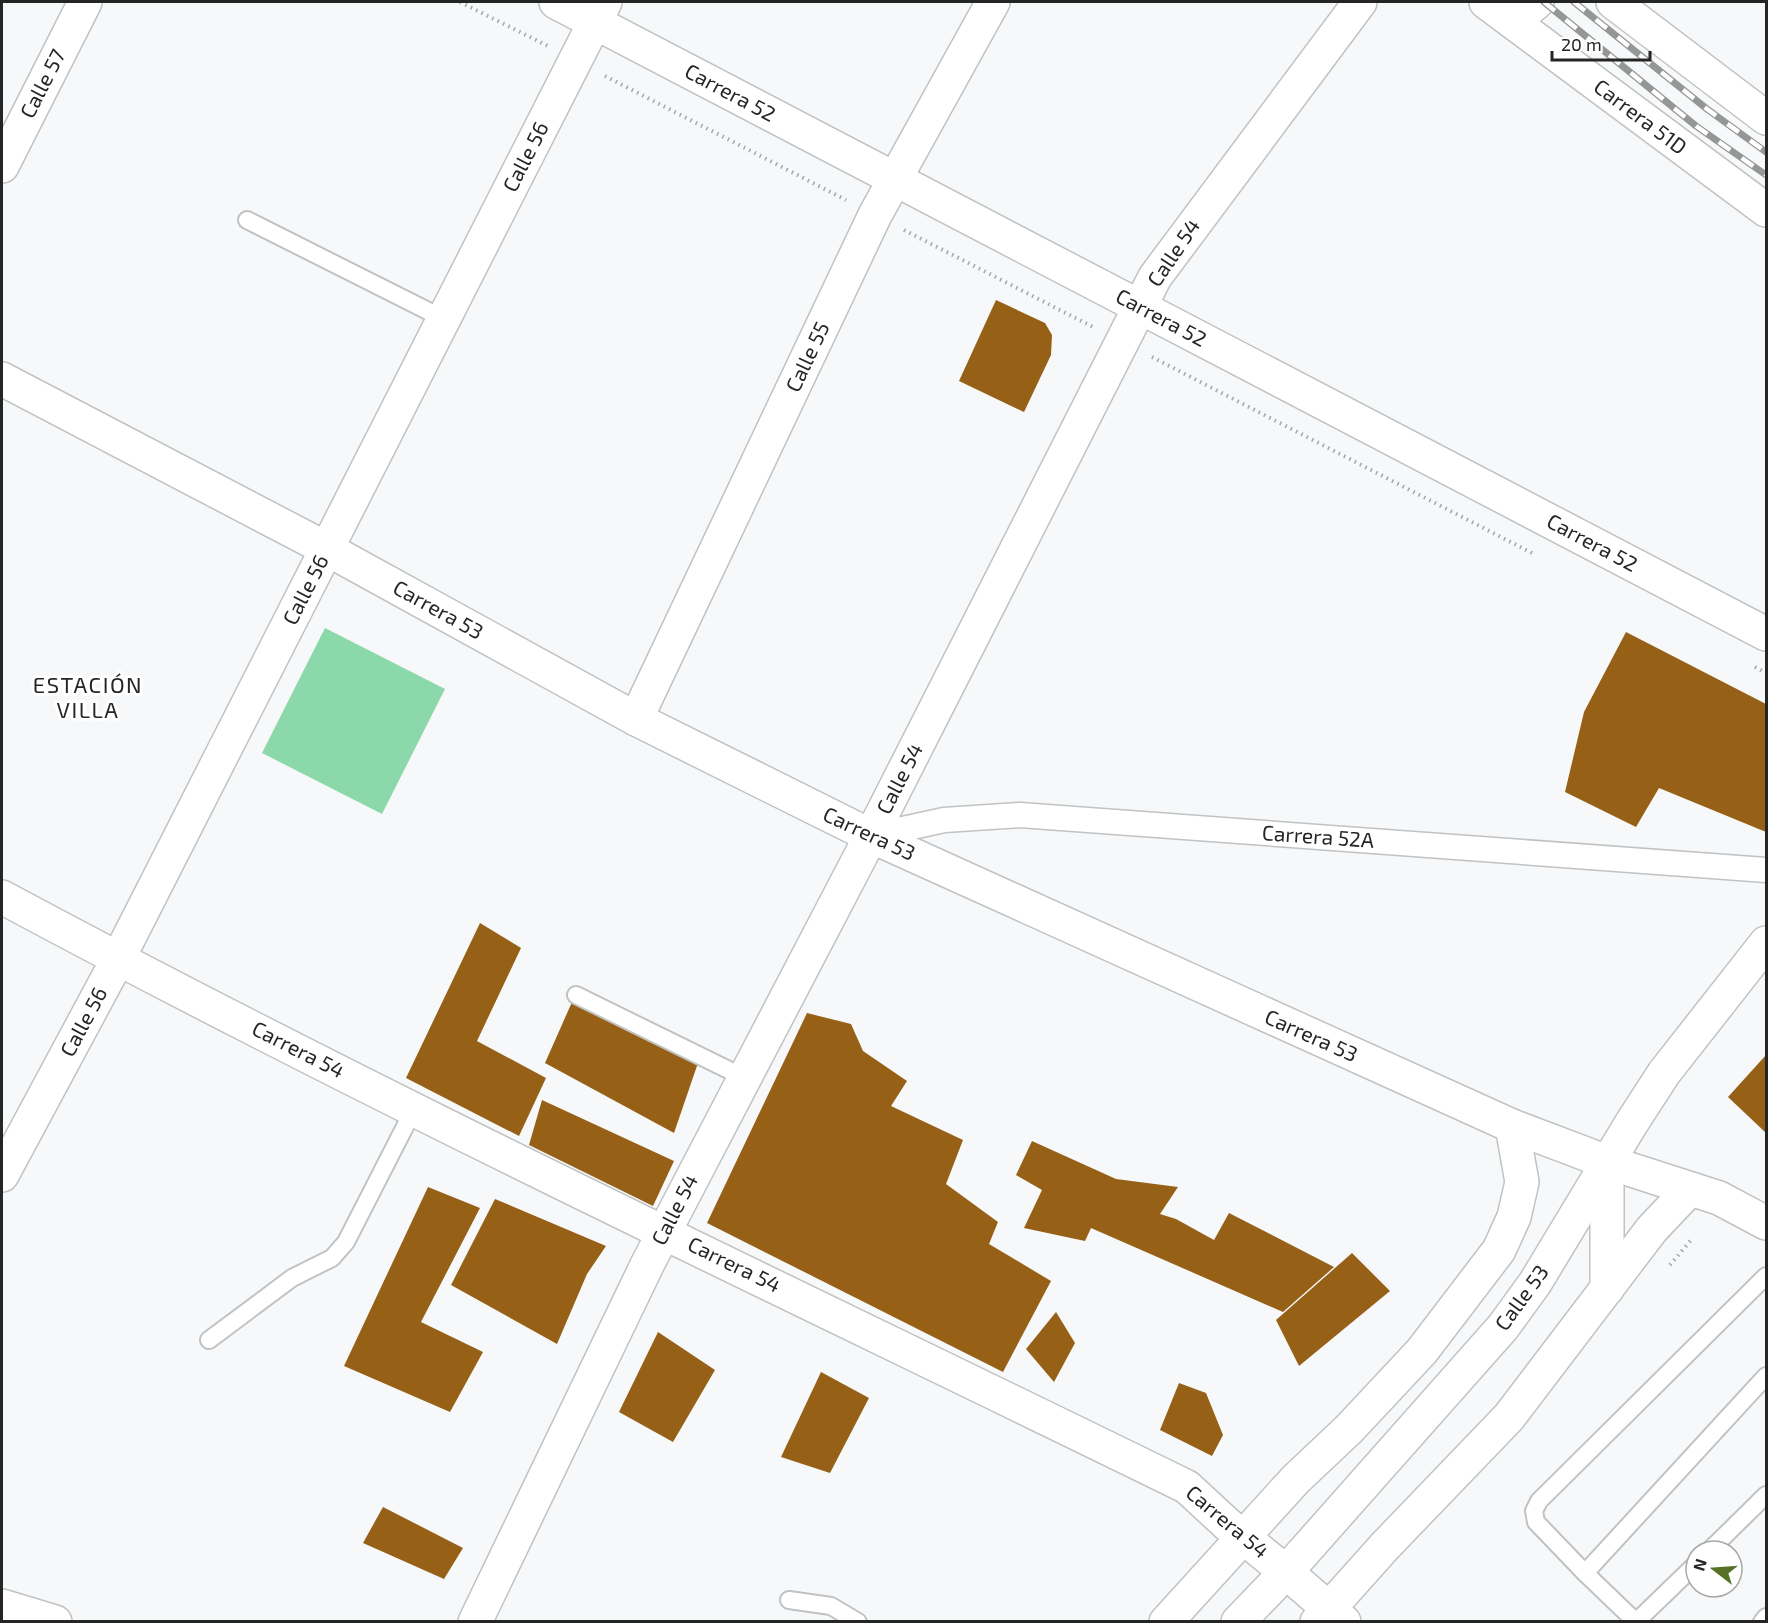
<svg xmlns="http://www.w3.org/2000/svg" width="1768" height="1623" font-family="'Exo 2',sans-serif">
	<rect width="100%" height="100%" fill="#f7f8f9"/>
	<path fill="#8bd8ab" d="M325,628l120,61 -63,125 -120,-61z"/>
	<g fill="#966117">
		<path d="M996,300l49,23 7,12 -1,20 -27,57 -65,-31z"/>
		<path d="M1626,632l140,72v128l-107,-44 -23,39 -71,-35 19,-80z"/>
		<path d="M480,923l41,25 -44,93 69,37 -27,58 -113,-58z"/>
		<path d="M572,1002l127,58 -25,73 -129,-70z"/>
		<path d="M807,1013l44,11 12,27 44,30 -16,25 72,34 -17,44 52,38 -9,22 62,37 -48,91 -296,-149z"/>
		<path d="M1766,1055v78l-38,-36z"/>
		<path d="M542,1100l132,61 -21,45 -124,-61z"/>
		<path d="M1032,1141l84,38 62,8 -18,27 16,5 38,21 15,-27 105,54 -51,45 -192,-84 -6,13 -61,-13 18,-38 -26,-15z"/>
		<path d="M428,1187l52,21 -59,114 62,30 -33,60 -106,-46z"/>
		<path d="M495,1199l111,47 -19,28 -30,70 -106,-59z"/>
		<path d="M1352,1253l38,38 -91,75 -23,-46z"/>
		<path d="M1056,1312l19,31 -21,39 -28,-33z"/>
		<path d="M658,1332l57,38 -42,72 -54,-30z"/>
		<path d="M821,1372l48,26 -39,75 -49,-16z"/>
		<path d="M1179,1383l27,10 17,42 -11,21 -52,-26z"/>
		<path d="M383,1507l80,41 -19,31 -81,-36z"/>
	</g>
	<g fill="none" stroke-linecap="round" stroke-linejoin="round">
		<g stroke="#c0c2c3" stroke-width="20">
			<g id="service">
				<path d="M247,220l197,99"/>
				<path d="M576,995l167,82"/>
				<path d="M1766,1276l-227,225 -5,10 2,11 49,51 181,-197"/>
				<path d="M209,1340l83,-62 40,-20 14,-16 68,-133"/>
				<path d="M1709,1551l57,-56"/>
				<path d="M1585,1573l51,49"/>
				<path d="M789,1600l42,6 27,16"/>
				<path d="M1636,1622l60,-58"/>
				<path d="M1762,1622l4,-5"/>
			</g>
		</g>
		<g stroke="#c0c2c3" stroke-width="27">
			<path id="pedestrian" d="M871,836l73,-16 76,-5 746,55"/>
		</g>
		<g stroke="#c0c2c3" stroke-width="36">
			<g id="minor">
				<path d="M636,719l239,-504 118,-213"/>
				<path d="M2,897c389,209 789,396 1185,590l40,37 59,48"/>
				<path d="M2,1175l116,-216 487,-957"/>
				<path d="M2,1606l53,16"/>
				<path d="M475,1622l173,-359 223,-427 284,-559 205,-275"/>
				<path d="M1166,1622l130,-143 53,-50 73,-78 77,-101 15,-33 8,-35 -10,-56"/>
				<path d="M1317,1622l68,-76 124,-129 143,-188 38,-40"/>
			</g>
		</g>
		<g stroke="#c0c2c3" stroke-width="36">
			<g id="tertiary">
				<path d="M1513,22l24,-20"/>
				<path d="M2,379l325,170 309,170 235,117 641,290 95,36 112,36 47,25"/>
				<path d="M1286,1572l58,50"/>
			</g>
		</g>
		<g stroke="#c0c2c3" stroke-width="36">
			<g id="secondary">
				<path d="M556,2l1210,632"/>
				<path d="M1486,2l280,208"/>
				<path d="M1613,2l153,116"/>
				<path d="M2,166l83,-164"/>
				<path d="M1607,1289v-125"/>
				<path d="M1238,1622l48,-50 217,-245 32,-44 96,-159 33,-51 102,-130"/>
			</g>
		</g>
		<g stroke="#a5a6a7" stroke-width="4" stroke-dasharray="1.5 4.5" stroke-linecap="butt">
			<path d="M460,2l88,44"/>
			<path d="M605,76l241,124"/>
			<path d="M904,230l191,98"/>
			<path d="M1152,357l380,196"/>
			<path d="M1755,667l11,6"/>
			<path d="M1670,1265l21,-25"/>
		</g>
		<use href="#service" stroke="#fff" stroke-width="16"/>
		<use href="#pedestrian" stroke="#fff" stroke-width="24"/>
		<use href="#minor" stroke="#fff" stroke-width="33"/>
		<use href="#tertiary" stroke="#fff" stroke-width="33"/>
		<use href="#secondary" stroke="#fff" stroke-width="33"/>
		<g stroke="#959696" stroke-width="7">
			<g id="rail">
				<path d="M1544,2l152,124 70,49"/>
				<path d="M1574,2l133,107 59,43"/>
			</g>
		</g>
		<use href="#rail" stroke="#fff" stroke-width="4.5" stroke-dasharray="14" stroke-linecap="butt"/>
	</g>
	<g text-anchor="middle" stroke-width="6" stroke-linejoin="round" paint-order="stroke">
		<g font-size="21" fill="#242525" stroke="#fff">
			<text transform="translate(43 84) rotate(-63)" y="7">Calle 57</text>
			<text transform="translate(730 93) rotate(28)" y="7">Carrera 52</text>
			<text transform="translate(1640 117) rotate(37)" y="7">Carrera 51D</text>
			<text transform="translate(526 157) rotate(-63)" y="7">Calle 56</text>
			<text transform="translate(1174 253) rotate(-56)" y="7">Calle 54</text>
			<text transform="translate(1161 318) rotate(28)" y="7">Carrera 52</text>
			<text transform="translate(808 357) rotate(-65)" y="7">Calle 55</text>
			<text transform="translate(1592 543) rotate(28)" y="7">Carrera 52</text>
			<text transform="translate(306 590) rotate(-63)" y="7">Calle 56</text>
			<text transform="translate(438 610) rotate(29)" y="7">Carrera 53</text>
			<text transform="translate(900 779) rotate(-63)" y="7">Calle 54</text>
			<text transform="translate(869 834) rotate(25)" y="7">Carrera 53</text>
			<text transform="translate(1318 837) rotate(4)" y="7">Carrera 52A</text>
			<text transform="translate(84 1022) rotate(-62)" y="7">Calle 56</text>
			<text transform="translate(1311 1036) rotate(24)" y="7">Carrera 53</text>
			<text transform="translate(298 1050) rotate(27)" y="7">Carrera 54</text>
			<text transform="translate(675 1210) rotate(-63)" y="7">Calle 54</text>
			<text transform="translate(734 1265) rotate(26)" y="7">Carrera 54</text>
			<text transform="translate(1522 1298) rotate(-54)" y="7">Calle 53</text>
			<text transform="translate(1227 1522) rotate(40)" y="7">Carrera 54</text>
		</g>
		<g font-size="22" letter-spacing="1.5" fill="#242525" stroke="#fff">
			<text x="88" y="693">ESTACIÓN<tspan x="88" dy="25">VILLA</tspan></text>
		</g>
	</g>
	<rect width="1768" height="1623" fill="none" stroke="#242525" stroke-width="6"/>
	<g transform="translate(1714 1569) rotate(287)"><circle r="28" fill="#ffffff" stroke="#a7a8a8" stroke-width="1.5"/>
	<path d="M0-4.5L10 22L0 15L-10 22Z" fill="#577226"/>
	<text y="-9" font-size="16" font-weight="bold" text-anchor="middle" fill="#242525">N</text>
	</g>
	<path d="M1552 51v9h98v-9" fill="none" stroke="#242525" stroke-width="3"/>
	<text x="1561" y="51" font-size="18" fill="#242525" stroke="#ffffff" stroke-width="4.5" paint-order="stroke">20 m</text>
</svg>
